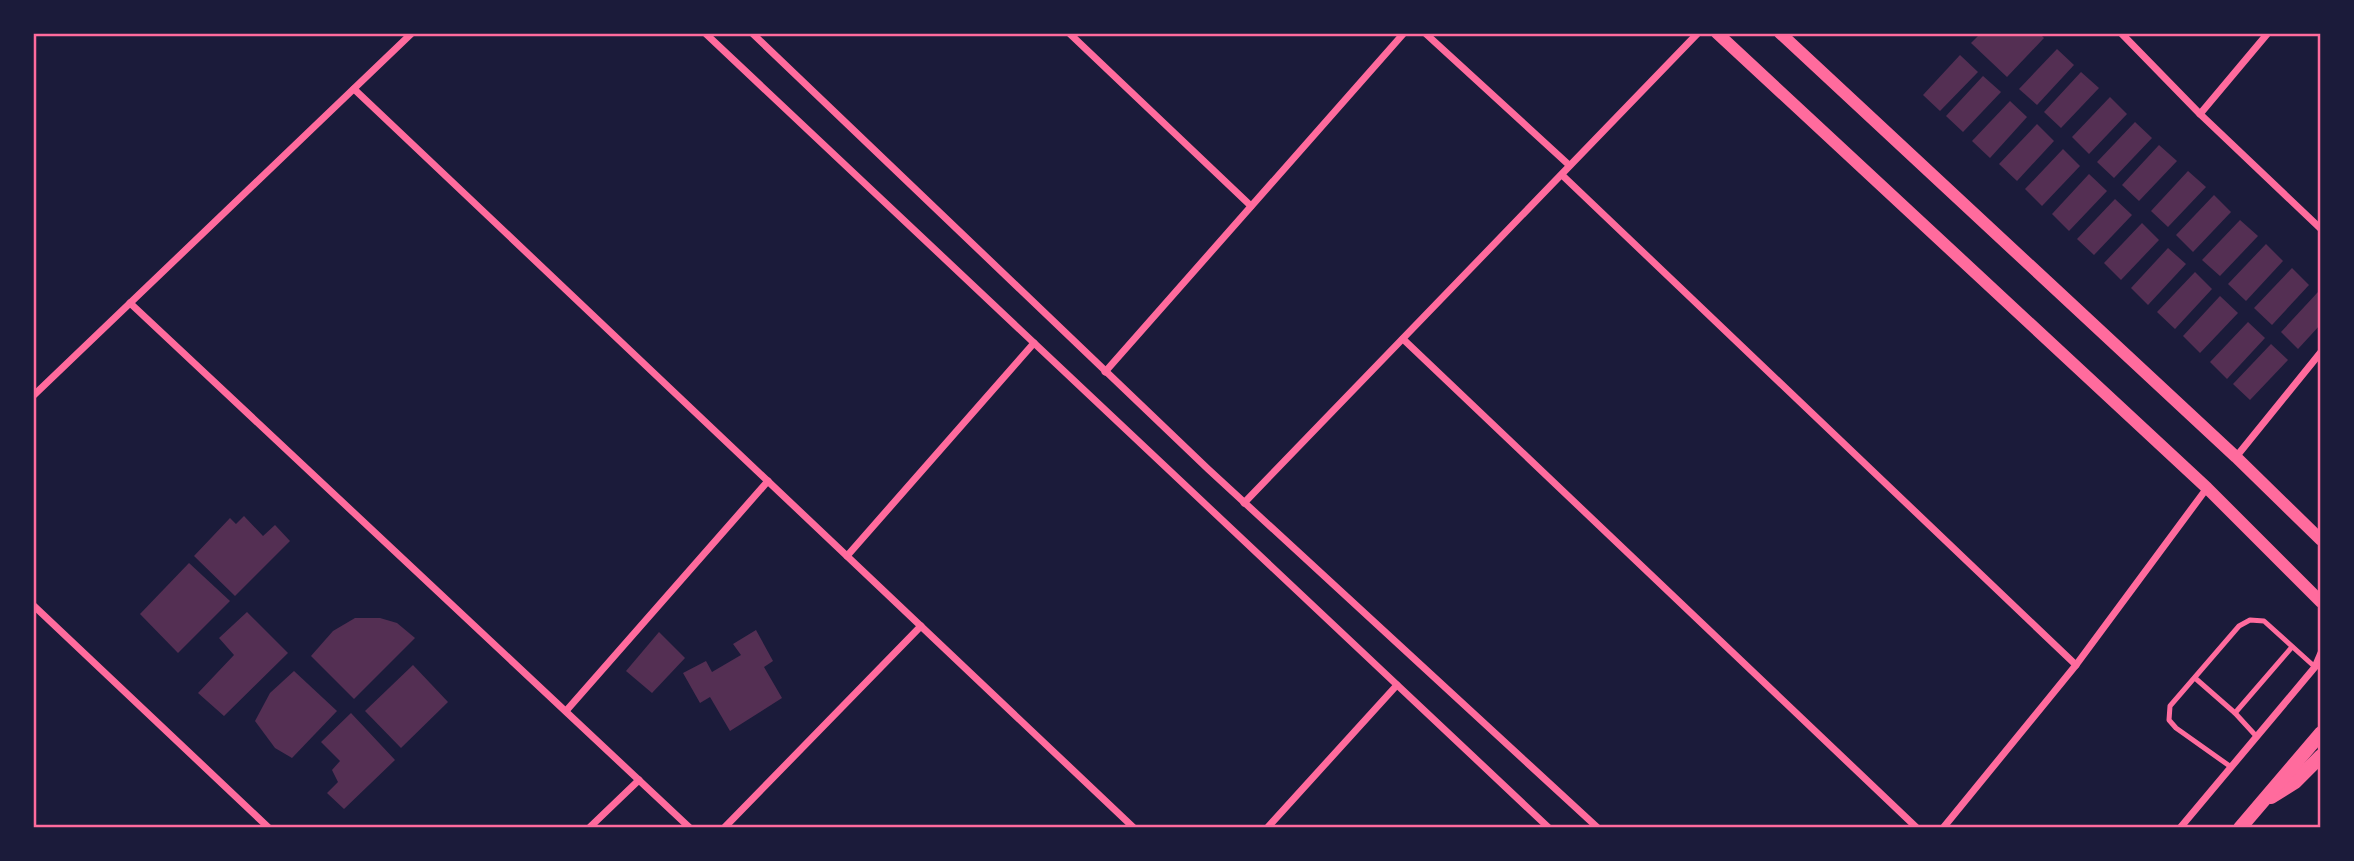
<svg xmlns="http://www.w3.org/2000/svg" width="2354" height="861" font-family="'Roboto Condensed',sans-serif">
	<rect width="100%" height="100%" fill="#1b1b3a"/>
	<g fill="#542f53">
		<path d="M1981,33h58l5,5 -37,39 -36,-34z"/>
		<path d="M2057,49l17,16 -37,40 -18,-16z"/>
		<path d="M1960,55l18,17 -38,39 -17,-16z"/>
		<path d="M2081,72l18,16 -38,40 -17,-16z"/>
		<path d="M1983,76l18,16 -38,40 -17,-16z"/>
		<path d="M2110,97l17,17 -38,40 -17,-17z"/>
		<path d="M2010,101l17,16 -37,41 -18,-17z"/>
		<path d="M2135,122l17,16 -38,40 -17,-16z"/>
		<path d="M2037,124l17,17 -37,40 -18,-17z"/>
		<path d="M2159,145l18,16 -38,40 -17,-16z"/>
		<path d="M2063,149l17,17 -38,40 -17,-17z"/>
		<path d="M2188,171l18,16 -38,40 -17,-16z"/>
		<path d="M2089,174l18,17 -38,40 -17,-17z"/>
		<path d="M2214,195l17,17 -38,40 -17,-17z"/>
		<path d="M2115,199l17,16 -38,40 -17,-16z"/>
		<path d="M2240,220l18,16 -38,40 -18,-16z"/>
		<path d="M2142,223l17,17 -38,40 -17,-17z"/>
		<path d="M2266,244l17,17 -37,40 -18,-17z"/>
		<path d="M2168,248l18,16 -38,41 -17,-17z"/>
		<path d="M2292,268l17,17 -37,40 -18,-17z"/>
		<path d="M2195,272l17,17 -37,40 -18,-17z"/>
		<path d="M2318,292l3,2v30l-23,25 -17,-17z"/>
		<path d="M2220,296l18,17 -38,40 -17,-17z"/>
		<path d="M2248,322l17,16 -38,41 -17,-17z"/>
		<path d="M2271,344l17,16 -38,40 -17,-16z"/>
		<path d="M244,516l19,20 12,-11 15,16 -55,55 -41,-40 36,-38 6,6z"/>
		<path d="M189,563l41,38 -52,52 -38,-39z"/>
		<path d="M247,612l41,41 -64,63 -26,-23 36,-38 -15,-17z"/>
		<path d="M355,618h25l17,5 18,15 -61,61 -43,-43 22,-25z"/>
		<path d="M756,630l17,31 -9,6 18,31 -52,33 -20,-34 -10,6 -17,-30 23,-12 6,11 29,-17 -8,-11z"/>
		<path d="M659,632l26,26 -33,35 -26,-22z"/>
		<path d="M413,665l35,37 -47,46 -36,-37z"/>
		<path d="M294,671l43,40 -45,47 -17,-10 -20,-27 15,-28z"/>
		<path d="M351,713l44,47 -51,49 -17,-16 11,-11 -6,-12 8,-9 -19,-19z"/>
	</g>
	<g fill="none" stroke-linecap="round" stroke-linejoin="round">
		<g stroke="#ff6b9d" stroke-width="5">
			<path d="M2195,678l40,35 22,24"/>
			<path d="M2235,713l57,-66"/>
			<path d="M2231,767l-55,-39 -7,-8 1,-14 69,-80 11,-6 14,1 51,46"/>
		</g>
		<g stroke="#ff6b9d" stroke-width="7">
			<path d="M705,33l844,795"/>
			<path d="M752,33l456,436 390,359"/>
			<path d="M1069,33l182,173"/>
			<path d="M1425,33l144,132"/>
			<path d="M2121,33l79,81 121,115"/>
			<path d="M354,89l780,739"/>
			<path d="M2200,114l68,-81"/>
			<path d="M1562,175l514,490"/>
			<path d="M130,303l560,525"/>
			<path d="M1403,339l514,489"/>
			<path d="M1105,372l299,-339"/>
			<path d="M33,396l379,-363"/>
			<path d="M2236,457l85,-105"/>
			<path d="M1244,503l454,-470"/>
			<path d="M847,556l187,-213"/>
			<path d="M33,605l236,223"/>
			<path d="M566,711l202,-230"/>
			<path d="M589,828l50,-48"/>
			<path d="M724,828l197,-202"/>
			<path d="M1267,828l130,-143"/>
			<path d="M1943,828l133,-163 131,-177"/>
			<path d="M2180,828l135,-161 6,-14"/>
		</g>
		<g stroke="#ff6b9d" stroke-width="12">
			<path d="M1717,33l490,455 114,114"/>
			<path d="M1780,33l456,424 85,83"/>
		</g>
		<g stroke="#ff6b9d" stroke-width="14">
			<path d="M2271,797l24,-15 26,-26"/>
			<path d="M2240,828l81,-95"/>
		</g>
	</g>
	<rect width="2354" height="861" fill="none" stroke="#1b1b3a" stroke-width="70"/>
	<rect x="35" y="35" width="2284" height="791" fill="none" stroke="#ff6b9d" stroke-width="2.5"/>
</svg>
